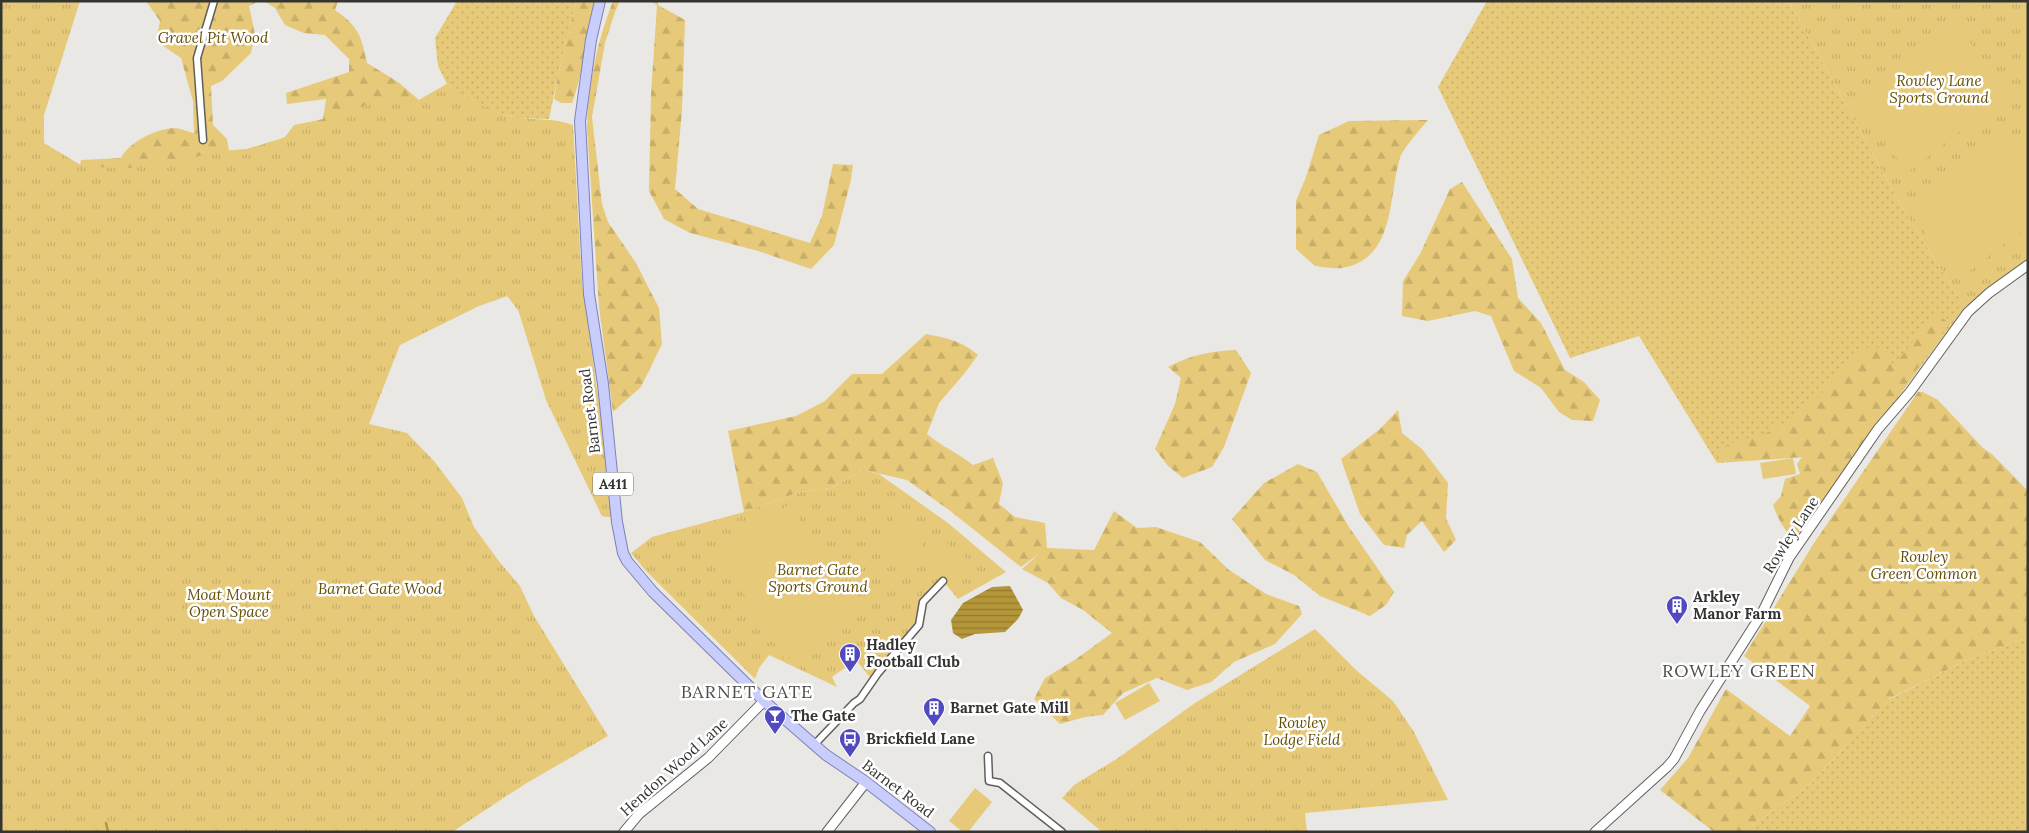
<svg xmlns="http://www.w3.org/2000/svg" width="2029" height="833" font-family="Lora,serif">
	<defs>
		<pattern id="grass-dots" width="8" height="8" patternUnits="userSpaceOnUse" patternTransform="scale(1.25)"><rect width="8" height="8" fill="#e7ca79"/><path d="M2 2h.1M6 6h.1" fill="none" stroke="#c7ae69" stroke-width="1.8" stroke-linecap="round"/></pattern>
		<pattern id="forest-firs" width="22" height="20" patternUnits="userSpaceOnUse" patternTransform="scale(1.25)"><rect width="22" height="20" fill="#e7ca79"/><path d="M5 1l3.5 6h-7zM16 11l3.5 6h-7z" fill="#c7ae69"/></pattern>
		<pattern id="park-tufts" width="24" height="20" patternUnits="userSpaceOnUse" patternTransform="scale(1.25)"><rect width="24" height="20" fill="#e7ca79"/><path d="M3 7l-1-3M5 7V3M7 7l1-3M15 17l-1-3M17 17v-4M19 17l1-3" fill="none" stroke="#c7ae69"/></pattern>
		<pattern id="water-rules" width="6" height="5" patternUnits="userSpaceOnUse" patternTransform="scale(1.25)"><rect width="6" height="5" fill="#b49538"/><path d="M0 2.5h6" fill="none" stroke="#937a30"/></pattern>
	</defs>
	<rect width="100%" height="100%" fill="#e9e8e5"/>
	<g fill="url(#grass-dots)">
		<path d="M457,1h119l-18,74 -9,44 -31,-1 -24,-6 -9,-3 -38,-25 -9,-18 -3,-28z"/>
		<path d="M1487,1h302l111,203 65,103 -104,140 -41,9 -103,7 -78,-127 -69,22 -132,-271z"/>
		<path d="M2028,637v195h-285l66,-47 79,-85 79,-40z"/>
	</g>
	<g fill="url(#forest-firs)">
		<path d="M146,1h114l-11,5 6,28 -4,19 -29,28 -11,5 2,39 14,14 2,12 18,-2 33,-10 5,-2 9,-12 29,-6 3,-20 -39,5 -1,-11 63,-21v-13l-24,-24 -21,-2 -19,-8 -10,-17 -11,-7h74l-3,9c24,17 26,25 32,53l31,19 21,18 28,-16 38,25 90,74 7,102 19,134 10,98 -9,-1 -31,-66 8,-107 -72,-47 -17,6 -281,-131 -130,-1 2,-10 40,-2c8,-16 36,-30 54,-30 6,0 13,4 19,5l-1,-32 -12,-43 -25,-17 4,-20z"/>
		<path d="M576,1h21c-13,33 -12,69 -25,102h-11l-7,-4 4,-24z"/>
		<path d="M613,1h7l-5,11 -10,31 -13,74 10,87 6,18 28,41 23,45 3,36 -21,43 -28,25 -14,-105 -12,-179c1,-44 10,-86 26,-127z"/>
		<path d="M650,1h8v4l27,15 -3,90 -7,79 23,20 112,34 12,-27 11,-52 20,1 -2,15 -17,65 -23,24 -53,-18 -68,-18 -26,-14 -15,-28 2,-97 6,-89z"/>
		<path d="M1428,120c-8,10 -24,27 -28,38 -12,39 -4,101 -58,110 -9,1 -19,-1 -27,-2l-19,-17v-48l10,-24 13,-42 30,-14z"/>
		<path d="M1462,182l50,77 6,39 23,25 24,47 19,12 16,18 -7,21 -21,-1 -13,-8 -18,-24 -27,-17 -23,-55 -16,-5 -47,10 -26,-5 1,-35 17,-27 30,-65z"/>
		<path d="M1937,316l7,3 5,5 -155,216c-10,-10 -16,-21 -21,-35l8,-9 4,-17 15,-5 -3,-10 5,-7 -77,5 -4,-6 1,-8 13,-7 28,-6 24,-13 32,-26 38,-42 12,-7 15,1 10,18 32,-41z"/>
		<path d="M926,334c21,4 36,7 52,21l-14,19 -25,29 -12,31c14,12 31,19 46,31l20,-7 10,25 -4,21 16,13 30,6 2,25 47,2 20,-39 23,17 19,-1 44,15 29,28 37,24 33,12 3,8 -27,30 -41,18 -23,20 -24,8 -30,-12 -34,15 -20,22 -18,2 -25,7 -26,-25 11,-21 31,-19 36,-26 -29,-23 -22,-12 -13,-15 -26,-14 18,-16 -19,14 -72,-57 -42,-30 -44,-10 -32,18 -31,4 -56,20 -16,-81 68,-15 29,-15 27,-27h30z"/>
		<path d="M1236,350l15,23 -27,74 -12,20 -29,11 -15,-12 -13,-17 20,-45 6,-26 -13,-11c23,-12 42,-16 68,-17z"/>
		<path d="M1918,392h5l15,8 45,48 10,7 35,36v146l-61,23 -78,39 -80,86 -66,47h-29l-54,-42 28,-32 38,-69 64,47 20,-30 -66,-50 70,-113z"/>
		<path d="M1398,410l4,23 20,16 26,34 -2,35 10,22 -12,12 -22,-31 -15,14 -3,13 -20,-3 -24,-31 -19,-55 39,-30z"/>
		<path d="M1298,464l19,8 32,55 45,65 -8,13 -16,11 -50,-20 -26,-21 -29,-15 -33,-41 32,-36z"/>
	</g>
	<g fill="url(#park-tufts)">
		<path d="M1,1h79l-36,114v28l40,24 44,1 59,-9 34,-8 26,-2 34,-10 87,-35 51,-4 28,-16c23,16 44,30 73,34 19,2 34,0 53,7l9,160 19,134 10,98 -9,-1 -56,-116 -25,-81 -3,-9 -11,-14 -28,10 -79,39 -31,79 38,9 27,28 28,37 12,29 24,33 22,26 14,30 74,120 -83,48 -73,48h-451z"/>
		<path d="M1789,1h239v260l-63,46 -65,-103z"/>
		<path d="M863,470l16,4 69,49 58,49 -48,27 -15,-18 -20,21 -4,23 -46,56 -17,-21 -24,17 5,10 -68,-32 -10,13 -4,11 -109,-108 -15,-18 21,-16 92,-25 56,-20 31,-4z"/>
		<path d="M1315,629l41,41 37,31 21,31 34,68 -143,13 2,19h-205l-40,-34 12,-13 44,-27 77,-55z"/>
	</g>
	<g fill="#e7ca79">
		<path d="M1956,25l54,68 -102,79 -53,-68z"/>
		<path d="M2009,128l19,25v73l-68,52 -55,-71z"/>
		<path d="M1793,458l3,16 -33,5 -3,-16z"/>
		<path d="M790,504l68,112 -73,44 -69,-111z"/>
		<path d="M900,511l30,24 -25,31 -31,-25z"/>
		<path d="M936,534l34,28 -14,16 -33,-29z"/>
		<path d="M1149,683l11,18 -35,19 -10,-17z"/>
		<path d="M975,788l17,14 -24,30h-5l-14,-11z"/>
	</g>
	<path fill="url(#water-rules)" d="M1010,586l13,24 -5,9 -13,13 -30,2 -13,5 -9,-6 -2,-13 12,-17 29,-16z"/>
	<g fill="none" stroke-linecap="round" stroke-linejoin="round">
		<path stroke="#b49538" stroke-width="2.5" d="M106,823l2,9"/>
		<g stroke="#605f5d" stroke-width="9">
			<g id="minor">
				<path d="M203,140l-6,-82 17,-57"/>
				<path d="M814,745l40,-42 6,-4 18,-26 41,-48 4,-23 20,-21"/>
				<path d="M988,756l1,25 11,2 62,49"/>
			</g>
		</g>
		<g stroke="#605f5d" stroke-width="11">
			<g id="tertiary">
				<path d="M827,832l39,-50"/>
				<path d="M1595,832l72,-65 7,-8 26,-48 61,-96 28,-57 89,-129 32,-37 58,-80 21,-19 39,-28"/>
			</g>
		</g>
		<g stroke="#605f5d" stroke-width="11">
			<path id="secondary" d="M624,832l15,-18 69,-56 56,-57"/>
		</g>
		<g stroke="#7d82b4" stroke-width="12">
			<path id="primary" d="M600,1l-9,39 -11,81 9,173 14,90 14,138 6,31 4,8 26,31 111,109 62,54 40,27 64,50"/>
		</g>
		<use href="#minor" stroke="#fff" stroke-width="6"/>
		<use href="#tertiary" stroke="#fff" stroke-width="9"/>
		<use href="#secondary" stroke="#fff" stroke-width="9"/>
		<use href="#primary" stroke="#c9cdfb" stroke-width="10"/>
	</g>
	<defs>
		<g id="building-pin" transform="scale(1.125)"><path d="M0 17L-7.5 6A9.5 9.5 0 1 1 7.5 6Z" fill="#5049c0" stroke="#fff"/><path d="M-4-6H4V6H1V3H-1V6H-4ZM-2.5-4.3h1.7v1.8h-1.7ZM.8-4.3h1.7v1.8H.8ZM-2.5-1h1.7V.8h-1.7ZM.8-1h1.7V.8H.8Z" fill="#fff"/></g>
		<g id="bar-pin" transform="scale(1.125)"><path d="M0 17L-7.5 6A9.5 9.5 0 1 1 7.5 6Z" fill="#5049c0" stroke="#fff"/><path d="M-6-5H6L.8 .8V4.5H3.5V6h-7V4.5H-.8V.8Z" fill="#fff"/></g>
		<g id="bus-pin" transform="scale(1.125)"><path d="M0 17L-7.5 6A9.5 9.5 0 1 1 7.5 6Z" fill="#5049c0" stroke="#fff"/><path d="M-5-6H5V4H4V6H2V4H-2V6H-4V4H-5ZM-3.5-4V0h7V-4ZM-3.5 1.2v1.5H-2V1.2ZM2 1.2v1.5H3.5V1.2Z" fill="#fff"/></g>
	</defs>
	<g fill-rule="evenodd">
		<use href="#building-pin" x="1677" y="606"/>
		<use href="#building-pin" x="850" y="654"/>
		<use href="#building-pin" x="934" y="708"/>
		<use href="#bar-pin" x="775" y="716"/>
		<use href="#bus-pin" x="850" y="739"/>
	</g>
	<g text-anchor="middle" stroke-width="5" stroke-linejoin="round" paint-order="stroke">
		<rect fill="#fff" stroke="#717170" stroke-width="1" x="593" y="472.5" width="40" height="23" rx="4"/>
		<g font-size="14" font-weight="bold" fill="#343433">
			<text x="613" y="489">A411</text>
		</g>
		<g font-size="15" font-style="italic" fill="#644e03" stroke="#fff">
			<text x="213" y="43">Gravel Pit Wood</text>
			<text x="1939" y="86">Rowley Lane<tspan x="1939" dy="17">Sports Ground</tspan></text>
			<text x="1924" y="562">Rowley<tspan x="1924" dy="17">Green Common</tspan></text>
			<text x="818" y="575">Barnet Gate<tspan x="818" dy="17">Sports Ground</tspan></text>
			<text x="380" y="594">Barnet Gate Wood</text>
			<text x="229" y="600">Moat Mount<tspan x="229" dy="17">Open Space</tspan></text>
			<text x="1302" y="728">Rowley<tspan x="1302" dy="17">Lodge Field</tspan></text>
		</g>
		<g font-size="15" fill="#343433" stroke="#fff">
			<text transform="translate(590 411) rotate(-97)" y="5">Barnet Road</text>
			<text transform="translate(1791 535) rotate(-57)" y="5">Rowley Lane</text>
			<text transform="translate(674 767) rotate(-42)" y="5">Hendon Wood Lane</text>
			<text transform="translate(898 789) rotate(37)" y="5">Barnet Road</text>
		</g>
		<g font-size="15" font-weight="bold" fill="#343433" stroke="#fff" text-anchor="start">
			<text x="1693" y="602">Arkley<tspan x="1693" dy="17">Manor Farm</tspan></text>
			<text x="866" y="650">Hadley<tspan x="866" dy="17">Football Club</tspan></text>
			<text x="950" y="713">Barnet Gate Mill</text>
			<text x="791" y="721">The Gate</text>
			<text x="866" y="744">Brickfield Lane</text>
		</g>
		<g font-size="18" letter-spacing="1" fill="#504f4d" stroke="#fff">
			<text x="1739" y="677">ROWLEY GREEN</text>
			<text x="747" y="698">BARNET GATE</text>
		</g>
	</g>
	<rect width="2029" height="833" fill="none" stroke="#343433" stroke-width="5"/>
</svg>
